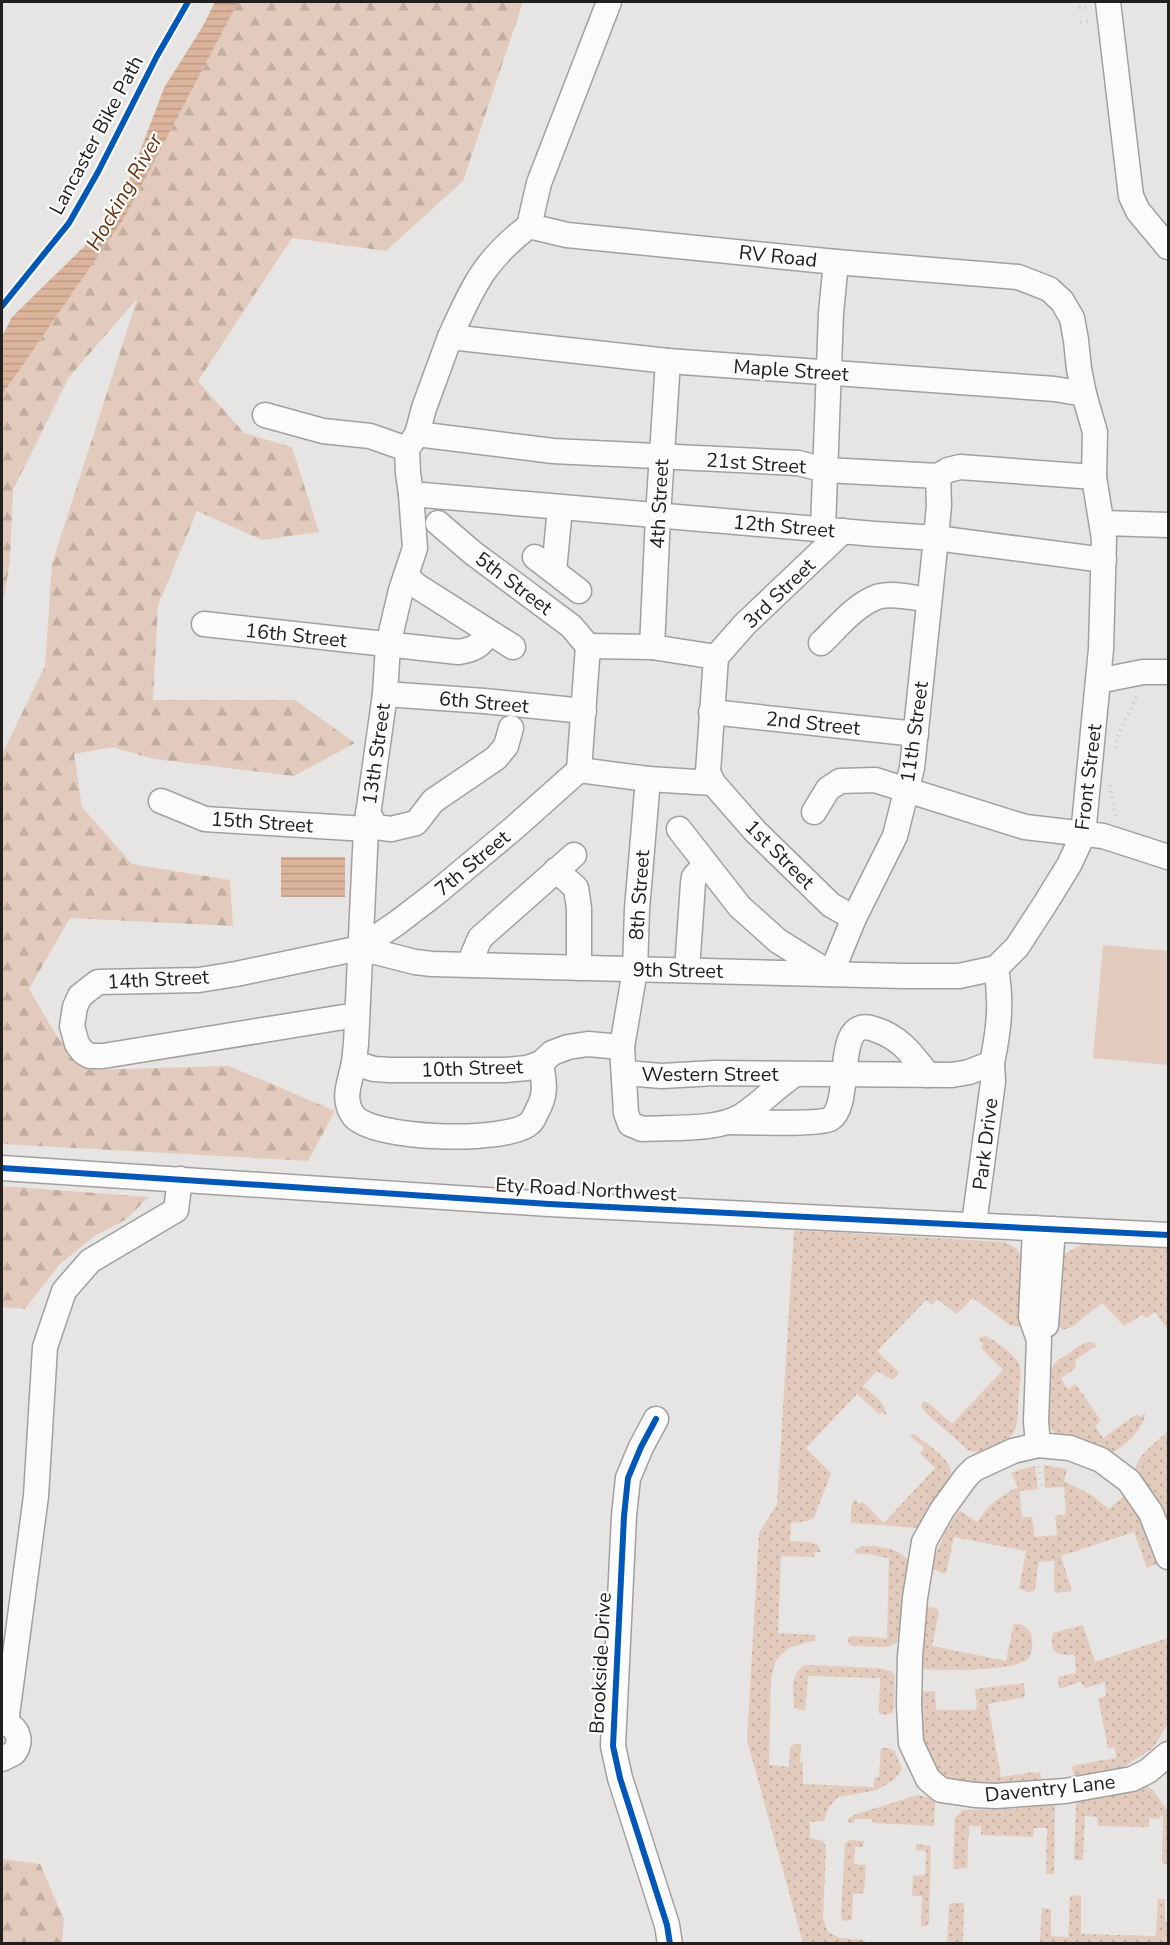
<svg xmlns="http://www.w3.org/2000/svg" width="1170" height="1945" font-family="'Nunito Sans',sans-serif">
	<defs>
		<pattern id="grass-dots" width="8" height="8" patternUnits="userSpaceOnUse" patternTransform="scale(1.5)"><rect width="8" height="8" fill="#e2cbbc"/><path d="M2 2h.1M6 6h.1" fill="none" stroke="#c2aea1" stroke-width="1.8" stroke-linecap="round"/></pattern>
		<pattern id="forest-firs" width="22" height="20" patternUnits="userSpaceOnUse" patternTransform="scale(1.5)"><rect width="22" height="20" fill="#e2cbbc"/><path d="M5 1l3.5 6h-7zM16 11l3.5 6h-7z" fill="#c2aea1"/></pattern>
		<pattern id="water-rules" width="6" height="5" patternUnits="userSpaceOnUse" patternTransform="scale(1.5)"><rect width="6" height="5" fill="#dcb49c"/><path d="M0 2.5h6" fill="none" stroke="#bc9a86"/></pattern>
	</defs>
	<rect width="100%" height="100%" fill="#e7e5e3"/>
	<g fill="url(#grass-dots)">
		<path d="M794,1230l211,12 11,6 8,12 -2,64 -3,3 -9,-2 -37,-27 -16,16 -20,-15 -5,6 -6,-5 -49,51 22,21 -2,4 -5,4 -15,-9 -14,15c8,7 24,17 23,29l-4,-3 -2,3 -23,-21 -51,54 25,25 -17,45 -7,3 -16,2 -1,18 19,1 9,3 3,7h-6v5l-34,-1 -3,77 38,2 -1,5 -26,8 -13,12 -5,18 -2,87 20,2 1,-19 4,-4h7l-1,19 3,-1v22l71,3v-9l5,-1 2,-29h6l8,3 7,18 -7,10 -18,11 -39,7 -9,10 -5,14 -14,1v16l13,3 3,6 -3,71 5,14 12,6 25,2v2l30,1h-92l-56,-203 12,-207 18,-29z"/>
		<path d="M1082,1244l86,3v83l-13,-18 -9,6 -4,-3 -18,11 -22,-23 -29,23 -10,4 -5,-4v-59l5,-12z"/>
		<path d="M985,1336c11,5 27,16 33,26 5,9 2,22 1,32 -2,25 2,43 -24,54 -10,5 -16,6 -27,2l-42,-37 -5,-7 2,-5 6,2 23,21 51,-54 -22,-22 2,-4 -5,-6z"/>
		<path d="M1089,1342l5,1 2,3 -21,14 1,8 -15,10 7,11 8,-5 25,37 -6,5 8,12 34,-24 3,3 5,-4c0,14 -20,34 -32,39l-56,-17 -6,-6 -3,-9 3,-51 6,-8 27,-18z"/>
		<path d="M1168,1431v91l-4,-12 -29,-40c3,-16 22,-28 33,-39z"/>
		<path d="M914,1434c10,8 35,24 37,36 2,14 -24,46 -32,58l-68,-5v-16l4,-8 5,5 2,-3 22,22 51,-55 -15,-15 4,-5 -14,-12z"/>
		<path d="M1043,1465l24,4 -3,12 29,15 16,13 16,-14 12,16 21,50 -1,3 -10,4 -13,-36 -73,24 11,35 -16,2 -2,-3v-29l-15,1c-3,10 -1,20 -5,29l-6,1 -9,-3 7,-38 -72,-14 -8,37 -13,-5c1,-15 15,-47 27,-58l17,11c11,-17 23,-26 41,-35l-7,-14 10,-4 14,-3 3,23 -18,2 2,26h10l3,20 22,-2 -2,-19 11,-2 -2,-27 -19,1z"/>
		<path d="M862,1546c17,0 32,1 46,13l-5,29 -4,46 -3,9 -8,4 -35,-1 -4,-2 -1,-6 3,-2 36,2 2,-80c-12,-1 -21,-6 -34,-4l1,-5z"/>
		<path d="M930,1607l7,1v3l2,1 -7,34 74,15 8,-38 9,2 7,6c3,9 4,20 -2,28 -11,12 -86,12 -103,10l-4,-3 4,-57z"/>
		<path d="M1083,1625l12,37 73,-24v86l-15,24 -31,20 -48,9 -2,-10 3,-2 41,-7 -1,-11 -7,1 -10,-50 8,-2 -1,-14 -19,6 -6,-6 -21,7 -1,-12 18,-4 -1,-17 -2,-1c-18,1 -24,-4 -20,-22z"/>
		<path d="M805,1665l74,3 11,3 5,4 -1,33 -2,5 -6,2 -7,-1 1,-36 -72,-2 -3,35 -10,-3 -1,-2c0,-17 -5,-31 11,-41z"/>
		<path d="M1024,1683l1,14 -37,7 13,73 32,-5 1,1 6,-1 2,11 -44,5 -53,-8 -16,-12 -12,-44 2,-32 16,-1 1,19h39l2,-4 -2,-17z"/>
		<path d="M1144,1784l9,6 15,21 -1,53h-4l-1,-3 1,-44 -2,-1 -2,3 -10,-1v9l-51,-1 -1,-9 -12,-1 -2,44h-9l2,-59 51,-9z"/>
		<path d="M917,1795l11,2 7,5 -1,24 -60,-3 -3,-4h-16l-1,4 -6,-1 1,-4 5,-3z"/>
		<path d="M1052,1803l3,2v5l-1,64h-8l1,-46h-13l-1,9 -52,-2v-9h-12l-2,42 -14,1 2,-51 8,-8 52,-1z"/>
		<path d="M850,1840l14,1 -1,6h-8l-1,17 12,1 -2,28 -11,1 -1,26 -7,1 -3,-1 -1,-4 4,-72z"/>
		<path d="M916,1844l15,2 -2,76 -2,4h-6l1,-30h-10l1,-20 12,-1 1,-24 -10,-1z"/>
		<path d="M1081,1895v39l75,2 2,-37h7v23l3,1v20h-128l2,-35 9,1v27l17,1 2,-41z"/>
		<path d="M951,1903h13l-1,40h-16l2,-38z"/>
	</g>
	<g fill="url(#forest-firs)">
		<path d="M238,2h285l-60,179 -77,70 -94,-13 -94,143 46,52 48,14 27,85 -57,8 -65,-29 -39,94 -5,95h142l60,43 -61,33 -140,-17 -42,-12 -38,7 8,53 50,57 98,16 3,46 -163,-8 -41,71 27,46 33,35 140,-4 106,45 -27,50 -306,-17v-390l43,-88 7,-102 85,-265 -68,78 -56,113 -3,71 -8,47v-213l123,-178z"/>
		<path d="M2,1186l147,11 -24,23 -29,15 -36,29 -35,45 -23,-2z"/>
		<path d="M2,1859l38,5 24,55 -2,24h-60z"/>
	</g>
	<path fill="#e2cbbc" d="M1103,945l65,6v114l-75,-7z"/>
	<g fill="url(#water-rules)">
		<path d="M215,2h23l-113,215 -123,178v-58l10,-20 84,-82 31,-49 37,-98 39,-62z"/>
		<rect x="281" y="857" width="64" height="40"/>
	</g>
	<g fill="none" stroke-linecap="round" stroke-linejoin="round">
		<g stroke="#a2a09f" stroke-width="27">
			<g id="minor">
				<path d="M1108,2l23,194 7,15 30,36"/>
				<path d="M529,226l10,-43 70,-181"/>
				<path d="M450,337c23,-50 33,-76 79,-111l38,9 269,27 182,15 31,12 13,12 10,17 4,22 3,29 5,25"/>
				<path d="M265,415l58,16 47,5 37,13"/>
				<path d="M417,434l136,17 245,12 28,7 112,6 10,-6 12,-3 134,10"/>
				<path d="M407,449l10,-15 7,-26 26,-71 218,24 387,28 29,5 11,38 -1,45 10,62 -3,110 -18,186 -14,30 -24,39 -28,43 -21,21"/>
				<path d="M407,449l1,24 3,21 4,54 -14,42 -13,55 -3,49 -19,135 -10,215c-1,6 -1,12 -2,18 -3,18 -13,36 -1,53 16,25 155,29 177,8 3,-2 5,-8 7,-12 10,-18 7,-28 4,-48"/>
				<path d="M411,494l464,40 61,4 168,22"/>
				<path d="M438,523l35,30 98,73 17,20"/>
				<path d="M1103,523l65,2"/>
				<path d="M823,529l8,-216 5,-51"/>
				<path d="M535,557l44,34"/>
				<path d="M554,571l6,-63"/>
				<path d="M406,576l11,10 96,61"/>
				<path d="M204,624l254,28c15,-2 23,-6 30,-19"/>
				<path d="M821,643c16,-15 34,-38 56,-46 15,-5 37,1 52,3"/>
				<path d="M588,646l64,1 64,10 -8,115 5,11 -65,-4 -69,-9z"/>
				<path d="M652,647l6,-131 10,-155"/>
				<path d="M716,657l29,-33 98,-93"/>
				<path d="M1098,681l45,-9h25"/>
				<path d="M385,694l99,7 100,10"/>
				<path d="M711,712l205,22"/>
				<path d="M648,779l-11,130 -2,61 -13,77 4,66 4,11 12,5c29,-2 77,2 101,-14 18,-12 33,-28 51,-40"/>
				<path d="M713,783l42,48 76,74 23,13"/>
				<path d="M161,801l44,18 161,10"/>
				<path d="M814,812l14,-23 12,-8 35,-1 150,47 78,9 65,21"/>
				<path d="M368,813l8,14 15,2 25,-6 17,-22 63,-43 10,-12 5,-18"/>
				<path d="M679,829l61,78 38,34 53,33 23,-56 41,-82 17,-68 24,-230 3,-33 -1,-29"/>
				<path d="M556,870l20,18 3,20v60"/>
				<path d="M360,948l55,14 17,2 472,12h55l37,-8"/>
				<path d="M469,964l11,-26 94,-83"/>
				<path d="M687,970l6,-87 1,-6 12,-13"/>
				<path d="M356,1015l-253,41h-13l-7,-4 -6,-8 -5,-18 3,-19 5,-11 18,-14 101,-2 37,-6 124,-26 37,-25 39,-30 78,-65 65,-58"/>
				<path d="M354,1063l20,6 16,1h115l22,-2 14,-5 11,-10 16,-6 20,-3 34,3"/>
				<path d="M625,1073l37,3 53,-3 237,2 17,-3 23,-9c7,-34 10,-60 4,-95"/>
				<path d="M729,1122c17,0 90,3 101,-3 25,-15 1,-105 44,-90 26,8 38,25 54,46"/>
				<path d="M2,1168l547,36 619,31"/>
				<path d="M974,1224l19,-142 -1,-19"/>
				<path d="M1035,1228l-4,89 8,23 -3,81 2,24"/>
				<path d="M1046,1325l7,-96"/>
				<path d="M656,1419l-15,28 -13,31 -4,38 -11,230 7,32 47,147 3,19"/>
				<path d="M1168,1557l-17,-44 -22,-32 -28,-21 -31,-12 -32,-3 -25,6 -39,18 -8,8 -24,33 -18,32 -9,56 -5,59 -1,48 2,38 17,36 13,11 34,5 21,1 69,-5 67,-12 16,-8 20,-17"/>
				<path d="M2,1723c16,3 21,17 12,30l-12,6"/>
				<path d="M6,1723l30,-227 9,-149 19,-56 26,-30 86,-51 4,-31"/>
			</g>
		</g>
		<g stroke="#d1d1cf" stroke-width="4" stroke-dasharray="1.5 4.5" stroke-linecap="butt">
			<path d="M1079,8l8,-1"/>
			<path d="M1080,22l9,-1"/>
			<path d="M1115,748c3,-20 16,-35 22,-54"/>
			<path d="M1110,785l6,34"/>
			<path d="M1039,1466l2,23"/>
		</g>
		<use href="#minor" stroke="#fbfbfb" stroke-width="24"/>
		<g stroke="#fff" stroke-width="10">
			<g id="cycleway">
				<path d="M2,306l67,-83 29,-51 59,-116 31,-54"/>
				<path d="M2,1168l547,36 619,31"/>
				<path d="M656,1419l-15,28 -13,31 -4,38 -11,230 7,32 47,147 3,19"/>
			</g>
		</g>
		<use href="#cycleway" stroke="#0057b8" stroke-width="6"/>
	</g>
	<g text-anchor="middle" stroke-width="4.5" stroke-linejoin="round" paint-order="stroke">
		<g font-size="20" fill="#21201f" stroke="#fff">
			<text transform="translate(96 135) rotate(-62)" y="7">Lancaster Bike Path</text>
			<text transform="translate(778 256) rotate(6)" y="7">RV Road</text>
			<text transform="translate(791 370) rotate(4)" y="7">Maple Street</text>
			<text transform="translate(756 463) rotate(4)" y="7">21st Street</text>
			<text transform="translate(659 504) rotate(-87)" y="7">4th Street</text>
			<text transform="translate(784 526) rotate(5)" y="7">12th Street</text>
			<text transform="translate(514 583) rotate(37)" y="7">5th Street</text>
			<text transform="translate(779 593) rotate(-44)" y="7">3rd Street</text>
			<text transform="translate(296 635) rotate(6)" y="7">16th Street</text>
			<text transform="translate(484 702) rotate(5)" y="7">6th Street</text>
			<text transform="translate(813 723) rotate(6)" y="7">2nd Street</text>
			<text transform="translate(914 732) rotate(-82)" y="7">11th Street</text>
			<text transform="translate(376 754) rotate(-82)" y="7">13th Street</text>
			<text transform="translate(1088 777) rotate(-83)" y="7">Front Street</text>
			<text transform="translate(262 822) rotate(4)" y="7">15th Street</text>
			<text transform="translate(780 854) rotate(45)" y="7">1st Street</text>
			<text transform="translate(472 863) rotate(-40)" y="7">7th Street</text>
			<text transform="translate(639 895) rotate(-86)" y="7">8th Street</text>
			<text transform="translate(678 970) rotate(1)" y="7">9th Street</text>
			<text transform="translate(158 979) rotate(-3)" y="7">14th Street</text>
			<text transform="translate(472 1068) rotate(-2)" y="7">10th Street</text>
			<text x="710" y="1081">Western Street</text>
			<text transform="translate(985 1144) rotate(-83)" y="7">Park Drive</text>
			<text transform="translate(586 1189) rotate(3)" y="7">Ety Road Northwest</text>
			<text transform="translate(600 1663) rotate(-87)" y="7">Brookside Drive</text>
			<text transform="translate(1050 1788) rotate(-6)" y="7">Daventry Lane</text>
		</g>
		<g font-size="21" font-style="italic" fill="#693510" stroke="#fff">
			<text transform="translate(124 192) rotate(-60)" y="7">Hocking River</text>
		</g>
	</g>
	<rect width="1170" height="1945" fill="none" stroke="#21201f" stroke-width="6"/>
</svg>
